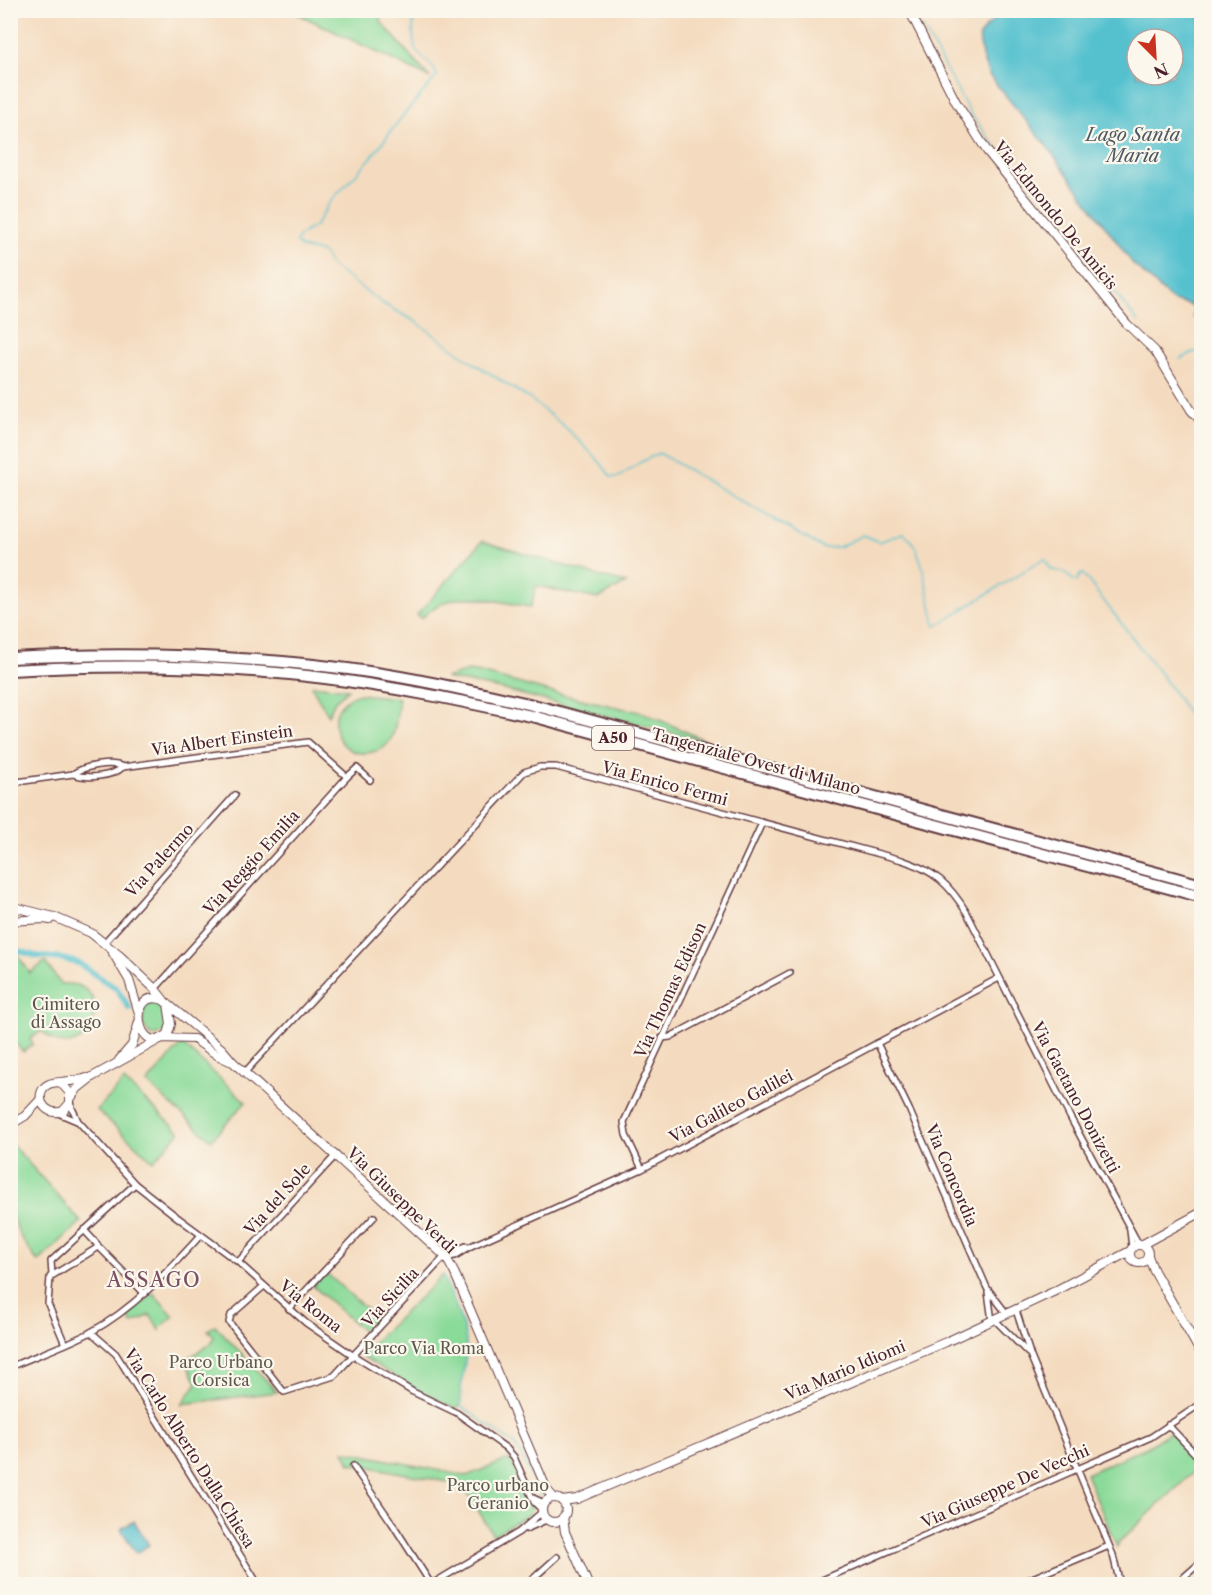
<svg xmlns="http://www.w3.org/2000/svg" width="1212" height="1595" font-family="'Libre Caslon Text',serif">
	<rect width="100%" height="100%" fill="#fbf7ec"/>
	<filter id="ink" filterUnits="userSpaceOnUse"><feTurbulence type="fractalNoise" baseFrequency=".0167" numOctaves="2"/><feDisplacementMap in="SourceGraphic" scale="12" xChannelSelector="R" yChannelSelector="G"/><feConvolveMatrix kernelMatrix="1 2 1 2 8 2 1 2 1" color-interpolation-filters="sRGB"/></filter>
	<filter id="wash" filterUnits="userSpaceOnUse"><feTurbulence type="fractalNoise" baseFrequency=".008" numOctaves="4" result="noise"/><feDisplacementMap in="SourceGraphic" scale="24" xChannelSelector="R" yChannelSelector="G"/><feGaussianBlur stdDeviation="1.35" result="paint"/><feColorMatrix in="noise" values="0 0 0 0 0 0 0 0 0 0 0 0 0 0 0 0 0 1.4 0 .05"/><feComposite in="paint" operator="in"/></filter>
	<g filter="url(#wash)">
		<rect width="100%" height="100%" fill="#f4dbbf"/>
		<g fill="#8ada99" stroke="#6a7c62" stroke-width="1.5">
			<path d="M292,11h86l4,12 48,55z"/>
			<path d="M482,541l124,37 20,5 -28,16 -62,-13 -5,21c-40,-6 -78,-22 -109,11l-5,-3z"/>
			<path d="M469,671l12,2 69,19 94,21 65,29 -209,-53 -55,-11z"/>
			<path d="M313,685l35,4 -13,12 -7,14 -16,-28z"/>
			<path d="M360,694l39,4c-2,13 -2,30 -8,41 -4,7 -11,12 -19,13 -39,10 -54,-49 -12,-58z"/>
			<path d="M18,956l12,17 15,-11 16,22c63,-5 27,94 -19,47l-12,8 3,5 -10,8 -12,-14v-77z"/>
			<path d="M152,1002l10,1c10,12 8,36 -12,32l-7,-10 1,-18z"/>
			<path d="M182,1044l64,58 -35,38 -64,-57z"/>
			<path d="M124,1081l56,51 -27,29 -56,-51z"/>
			<path d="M10,1142l71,80 -43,40 -18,-26 -9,-23z"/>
			<path d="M325,1272l51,46 -12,14 -51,-46z"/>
			<path d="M443,1275c7,19 21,46 23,66 2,22 -8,43 -5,65l-6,3 -38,-19 -57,-35z"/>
			<path d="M153,1293l21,23 -14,12v2l-10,-15 -18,9 -5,-11z"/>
			<path d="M215,1325l62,67 -95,12 15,-21 -12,-23 26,-16 3,-8 -6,-6z"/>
			<path d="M1170,1432l31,33 -82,77 -2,5 -31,-73 61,-27z"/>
			<path d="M344,1451l122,25 44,-17 23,48 -5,8 -35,20 -30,-50 -113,-22z"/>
		</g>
		<g fill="#55c1cf" stroke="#50707d" stroke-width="1.5" fill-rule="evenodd">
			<path d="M1005,10l196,1 -1,303 -7,3 2,-9 -7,-4 -15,-3 -40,-37 -87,-119 -58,-71 -6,-18 -3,-20 8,-10zM1137,39h36v36h-36z"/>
			<path d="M134,1521l15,24 -13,8 -15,-24z"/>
		</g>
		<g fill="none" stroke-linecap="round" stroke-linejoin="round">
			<g stroke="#55c1cf" stroke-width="1.5">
				<path d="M413,10c1,12 -2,30 3,40 7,11 18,13 21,26l-36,42 -30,40 -41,44 -14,23 -16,10 -4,8 6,5 19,4 3,2 6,11 52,38 36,20 57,41 55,35 35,28 35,35 11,15h8l20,-14 20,-10 164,95 16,-1 24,-12 16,7 24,-9c22,13 25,70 33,93l106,-66 3,-1c7,15 7,9 19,14 4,2 8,7 13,9l3,-7 3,-1 80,103 39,57"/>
				<path d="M923,28l48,87 95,123 27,27 45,57"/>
				<path d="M1180,359l22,-10"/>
				<path d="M443,1275c7,19 21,46 23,66 2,22 -8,43 -5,65l53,38 6,10 21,42"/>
			</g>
			<path stroke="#55c1cf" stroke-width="6" d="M10,948l26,8 27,3 15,4 39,26 12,19"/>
		</g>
	</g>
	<g filter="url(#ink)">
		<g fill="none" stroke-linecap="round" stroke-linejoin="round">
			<g stroke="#643b41" stroke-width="8">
				<g id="street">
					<path d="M73,774c14,5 39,3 50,-7"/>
					<path d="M10,783l63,-9c11,-8 38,-13 50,-7l185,-25 39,35"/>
					<path d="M104,943l131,-148"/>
					<path d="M155,989l192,-212 10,-9 13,12"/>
					<path d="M662,1038l8,-1 120,-64"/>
					<path d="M877,1043l32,66 78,179 20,26"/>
					<path d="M245,1072l279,-300 16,-5h16l346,93c33,11 47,24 65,53l103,204 69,128"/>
					<path d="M71,1100l1,8 6,13 57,63 42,33 61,45 68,61 48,33 59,36 44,21 49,35 8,9 20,45 8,8"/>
					<path d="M58,1113l19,8"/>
					<path d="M642,1169l-16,-34 -2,-13 138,-299"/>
					<path d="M1130,1230l2,18"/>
					<path d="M98,1246l47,48"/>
					<path d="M446,1257l9,-1 16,-10 171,-77 357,-191"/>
					<path d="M238,1262l98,-107"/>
					<path d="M52,1275l-1,-14 84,-77"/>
					<path d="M264,1286l-33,29 -2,7 55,70 50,-16 114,-123 18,-7"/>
					<path d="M988,1292l4,29"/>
					<path d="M289,1309l85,-92"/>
					<path d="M1016,1310l15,47 82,198 7,29"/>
					<path d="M995,1320l33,33"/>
					<path d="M91,1332l25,22 142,230"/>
					<path d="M65,1344l-17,-40 2,-27 47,-29v-4l-13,-14"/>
					<path d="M10,1367c27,-12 55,-21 81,-35 44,-24 77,-61 110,-97"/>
					<path d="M1168,1425l34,36"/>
					<path d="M353,1466l39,57 39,61"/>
					<path d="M533,1498l11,5"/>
					<path d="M526,1529l20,-9"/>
					<path d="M432,1584l87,-52 23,-20"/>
					<path d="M527,1584l30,-27"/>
					<path d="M813,1584l338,-147 51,-34"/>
					<path d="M1018,1584l91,-38"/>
					<path d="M1176,1584l26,-23"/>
				</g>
			</g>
			<g stroke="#643b41" stroke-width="10">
				<g id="secondary">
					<path d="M909,10l47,92 31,49 140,173 28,27 36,59 11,12"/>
					<path d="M10,906l44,11 37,16 29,23 35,33 8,10"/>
					<path d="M10,921l34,-2 6,1"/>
					<path d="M113,953l16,27 10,33"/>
					<path d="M168,1004l3,20 -3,10c-31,27 -42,-48 -5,-34l59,49 11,13 213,195 9,17 92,216 7,8"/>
					<path d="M119,1060l13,-15 7,-23"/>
					<path d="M61,1083l9,10v10l-7,8c-20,7 -31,-19 -14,-27 6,-3 28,-2 38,-6"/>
					<path d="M71,1098l7,-10 14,-11 70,-39 32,1 23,16 13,6"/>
					<path d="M10,1125l15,-9 16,-17"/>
					<circle cx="1139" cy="1254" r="9"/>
					<path d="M1141,1245l61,-33"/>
					<path d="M1148,1256l6,15 48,84"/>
					<circle cx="554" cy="1510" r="12"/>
					<path d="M562,1501l15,-2 369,-157 107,-50 77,-41"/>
					<path d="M563,1517l2,15 23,52"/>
				</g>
			</g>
			<g stroke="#643b41" stroke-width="14">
				<g id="highway">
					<path d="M10,658c123,-6 245,-3 366,15 54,8 108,21 161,33l665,179"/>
					<path d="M10,670c105,-6 211,-5 315,8 71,9 141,24 211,39l666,180"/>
				</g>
			</g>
			<use href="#street" stroke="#fff" stroke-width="5"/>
			<use href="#secondary" stroke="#fff" stroke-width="8"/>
			<use href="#highway" stroke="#fff" stroke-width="10"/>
		</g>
	</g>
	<g text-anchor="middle" stroke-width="4.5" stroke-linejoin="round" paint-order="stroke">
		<rect fill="#fbf7ec" stroke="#7f6065" stroke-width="1.5" x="592" y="726" width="42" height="24" rx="4.5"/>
		<g font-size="15" font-weight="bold" fill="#4a1f2b">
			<text x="613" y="743">A50</text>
		</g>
		<g font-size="16" fill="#4a1f2b" stroke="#fbf7ec">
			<text transform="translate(1056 215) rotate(51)" y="6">Via Edmondo De Amicis</text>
			<text transform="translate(222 740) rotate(-8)" y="6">Via Albert Einstein</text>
			<text transform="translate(756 761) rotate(15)" y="6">Tangenziale Ovest di Milano</text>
			<text transform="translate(665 783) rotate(15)" y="6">Via Enrico Fermi</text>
			<text transform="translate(159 860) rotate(-48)" y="6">Via Palermo</text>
			<text transform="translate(251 862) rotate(-48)" y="6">Via Reggio Emilia</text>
			<text transform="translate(670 990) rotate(-65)" y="6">Via Thomas Edison</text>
			<text transform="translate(1076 1097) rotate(62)" y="6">Via Gaetano Donizetti</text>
			<text transform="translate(731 1106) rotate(-28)" y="6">Via Galileo Galilei</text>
			<text transform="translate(952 1175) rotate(67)" y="6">Via Concordia</text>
			<text transform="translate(277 1199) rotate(-48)" y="6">Via del Sole</text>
			<text transform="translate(402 1200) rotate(44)" y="6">Via Giuseppe Verdi</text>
			<text transform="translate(390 1297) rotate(-47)" y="6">Via Sicilia</text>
			<text transform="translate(311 1306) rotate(38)" y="6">Via Roma</text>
			<text transform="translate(845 1370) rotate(-23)" y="6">Via Mario Idiomi</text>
			<text transform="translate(190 1448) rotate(58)" y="6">Via Carlo Alberto Dalla Chiesa</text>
			<text transform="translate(1005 1486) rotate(-24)" y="6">Via Giuseppe De Vecchi</text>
		</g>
		<g font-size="16" fill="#5d574c" stroke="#fbf7ec">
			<text x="66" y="1010">Cimitero<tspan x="66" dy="18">di Assago</tspan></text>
			<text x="424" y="1354">Parco Via Roma</text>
			<text x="221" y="1368">Parco Urbano<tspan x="221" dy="18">Corsica</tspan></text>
			<text x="498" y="1491">Parco urbano<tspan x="498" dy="18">Geranio</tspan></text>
		</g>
		<g font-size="18" font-style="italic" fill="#4e5864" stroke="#fbf7ec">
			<text x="1133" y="141">Lago Santa<tspan x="1133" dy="21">Maria</tspan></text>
		</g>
		<g font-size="20" letter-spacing="1.5" fill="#7b5064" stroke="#fbf7ec">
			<text x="154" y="1287">ASSAGO</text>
		</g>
	</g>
	<rect width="1212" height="1595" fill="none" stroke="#fbf7ec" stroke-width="36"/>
	<g transform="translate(1155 57) rotate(156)"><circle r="28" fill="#fbf7ec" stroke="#b4a19f" stroke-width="1.5"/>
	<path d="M0-4.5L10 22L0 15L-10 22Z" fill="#c8321e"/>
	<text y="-9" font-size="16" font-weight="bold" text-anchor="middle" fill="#4a1f2b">N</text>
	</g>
</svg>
